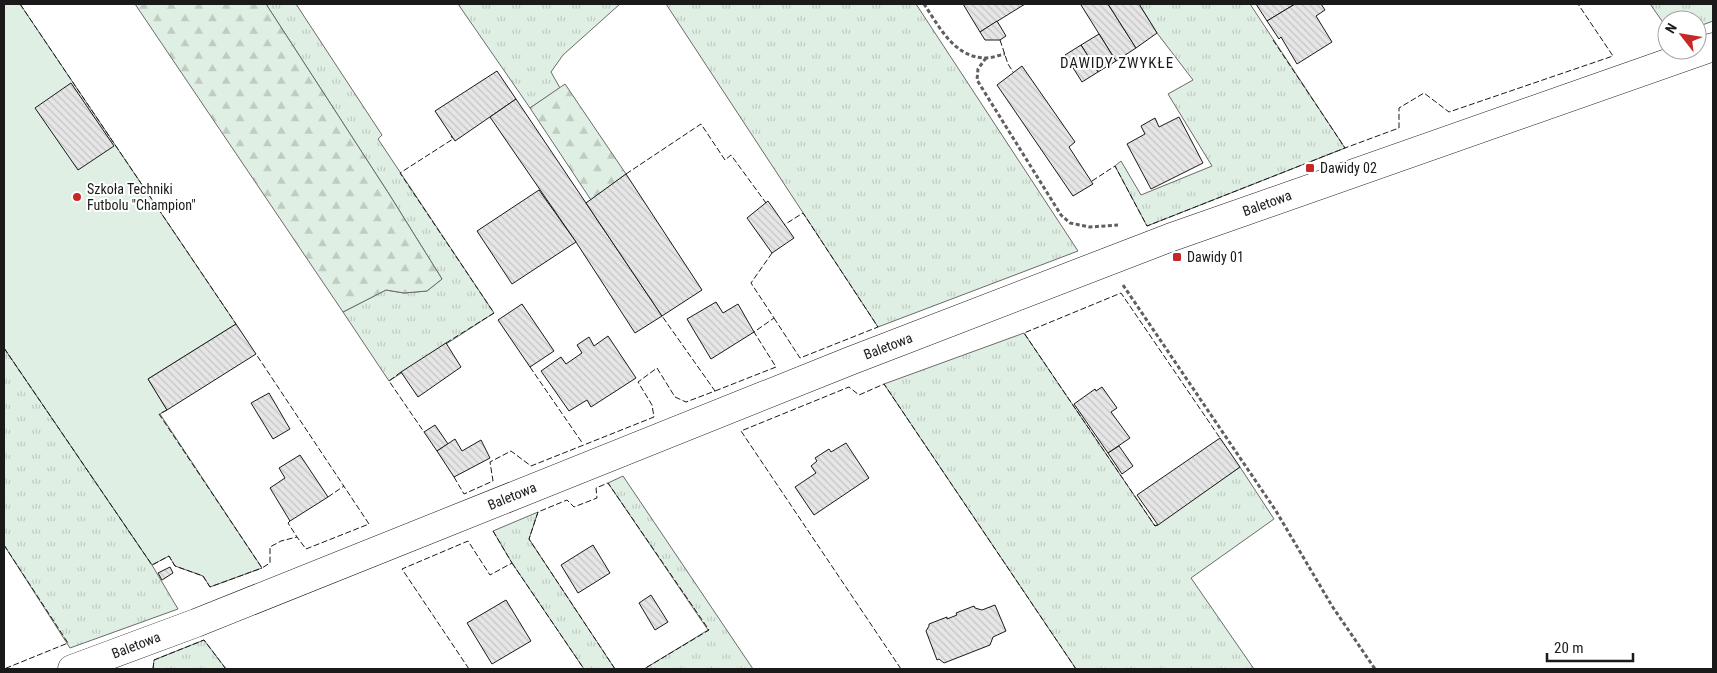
<svg xmlns="http://www.w3.org/2000/svg" width="1717" height="673" font-family="'Roboto Condensed',sans-serif">
	<defs>
		<pattern id="grass-tufts" width="24" height="20" patternUnits="userSpaceOnUse" patternTransform="scale(1.25)"><rect width="24" height="20" fill="#e0efe3"/><path d="M3 7l-1-3M5 7V3M7 7l1-3M15 17l-1-3M17 17v-4M19 17l1-3" fill="none" stroke="#c0ccc2"/></pattern>
		<pattern id="forest-firs" width="22" height="20" patternUnits="userSpaceOnUse" patternTransform="scale(1.25)"><rect width="22" height="20" fill="#e0efe3"/><path d="M5 1l3.5 6h-7zM16 11l3.5 6h-7z" fill="#c0ccc2"/></pattern>
		<pattern id="building-back-hatch" width="6" height="6" patternUnits="userSpaceOnUse" patternTransform="scale(1.25)"><rect width="6" height="6" fill="#e6e6e6"/><path d="M-1 5l2 2M0 0l6 6M5-1l2 2" fill="none" stroke="#c5c5c5"/></pattern>
	</defs>
	<rect width="100%" height="100%" fill="#fff"/>
	<g fill="url(#grass-tufts)" stroke="#6a6a6a">
		<path d="M266,4h30l86,131 -4,4 116,174 -105,68 -46,-69 43,-22 18,3 23,-2 15,-12 -53,-85z"/>
		<path d="M458,4h162l-57,51 -12,17 9,16 -30,20z"/>
		<path d="M666,4h250l162,247 -200,76z"/>
		<path d="M1139,4h111l95,144 -198,78 -32,-60 6,-5 20,34 71,-29 -44,-72 25,-14 -36,-47z"/>
		<path d="M1650,4h63v17l-16,6v-7h-30v8z"/>
		<path d="M1024,333l131,193 85,-59 34,52 -83,59 63,91h-178l-192,-285z"/>
		<path d="M4,348l148,217 26,44 -108,39 -66,-103z"/>
		<path d="M623,476l130,193h-109l64,-39 -100,-147z"/>
		<path d="M538,512l-9,27 86,130h-31l-72,-106 -19,-32z"/>
		<path d="M204,640l22,29h-73l1,-9z"/>
	</g>
	<g fill="url(#forest-firs)" stroke="#6a6a6a">
		<path d="M135,4h131l123,190 53,85 -15,12 -23,2 -18,-3 -43,22z"/>
		<path d="M565,84l61,90 -35,26 -61,-92z"/>
	</g>
	<path fill="#e0efe3" stroke="#6a6a6a" d="M4,4h16l216,320 -88,55 19,31 -7,4 102,154 -52,19 -7,-11 -28,-10 -6,-10 -17,9 -148,-217z"/>
	<g fill="url(#building-back-hatch)" stroke="#1a1a1a">
		<path d="M963,4h62l-45,28z"/>
		<path d="M1083,4h25l28,44 -20,13 -35,-56z"/>
		<path d="M1108,4h31l18,29 -21,15z"/>
		<path d="M1256,4h39l-28,17z"/>
		<path d="M1295,4h26l4,6 -9,6 16,26 -35,22 -16,-27 -2,2 -12,-18z"/>
		<path d="M997,21l9,15 -6,4h-15l-5,-8z"/>
		<path d="M1099,34l17,27 -18,11 -17,-27z"/>
		<path d="M1081,45l17,27 -16,10 -17,-27z"/>
		<path d="M1022,66l53,76 -6,5 24,37 -20,12 -76,-111z"/>
		<path d="M497,71l19,28 -61,42 -20,-30z"/>
		<path d="M71,83l43,63 -36,24 -43,-62z"/>
		<path d="M516,99l146,217 -27,17 -59,-91 -86,-125z"/>
		<path d="M1179,117l24,46 -52,26 -24,-45 18,-10 -4,-8 14,-8 4,9z"/>
		<path d="M626,174l76,116 -40,26 -76,-113z"/>
		<path d="M539,190l37,52 -64,42 -35,-53z"/>
		<path d="M768,201l26,37 -22,15 -25,-35z"/>
		<path d="M716,302l7,11 15,-9 16,28 -43,27 -24,-40z"/>
		<path d="M522,304l32,47 -24,16 -32,-47z"/>
		<path d="M236,324l20,30 -89,56 -19,-31z"/>
		<path d="M608,336l28,42 -45,29 -4,-7 -18,11 -28,-40 20,-14 5,7 16,-11 -5,-8 12,-8 5,9z"/>
		<path d="M446,343l15,24 -43,30 -17,-25z"/>
		<path d="M1102,387l15,21 -6,4 19,26 -22,15 -34,-49 21,-15 1,2z"/>
		<path d="M269,393l21,36 -17,10 -22,-36z"/>
		<path d="M435,425l13,19 -11,7 -13,-19z"/>
		<path d="M1220,438l20,29 -82,58 -21,-30z"/>
		<path d="M455,439l7,12 19,-11 9,18 -36,19 -17,-26z"/>
		<path d="M846,443l23,35 -55,37 -19,-28 21,-14 -5,-7 6,-5 -2,-3 14,-9 2,3z"/>
		<path d="M1119,446l14,20 -11,8 -14,-21z"/>
		<path d="M300,455l28,42 -38,24 -20,-33 15,-10 -6,-10z"/>
		<path d="M593,545l17,28 -32,20 -17,-28z"/>
		<path d="M170,567l3,6 -11,7 -4,-7z"/>
		<path d="M651,595l17,27 -13,8 -16,-27z"/>
		<path d="M506,600l25,41 -39,23 -25,-41z"/>
		<path d="M995,605l11,26 -13,6 -3,8 -46,18 -5,-4 -2,1 -11,-29 3,-5v-2l18,-7v2l10,-4 -1,-2 18,-7 1,2 7,2z"/>
	</g>
	<g fill="none" stroke-linecap="round" stroke-linejoin="round">
		<g stroke="#1a1a1a" stroke-width="29">
			<path id="tertiary" d="M72,669l124,-46 654,-262 319,-123 544,-191"/>
		</g>
		<g stroke="#5f5f5f" stroke-width="3" stroke-dasharray="4 2.5" stroke-linecap="butt">
			<path d="M924,4c15,22 30,54 62,54 6,0 13,-3 19,-4"/>
			<path d="M986,58l-8,11 -1,11 84,135 9,8 20,4 28,-2"/>
			<path d="M1123,285l153,226 56,95 43,63"/>
		</g>
		<use href="#tertiary" stroke="#fff" stroke-width="28"/>
		<g stroke="#1a1a1a" stroke-width="1" stroke-dasharray="6 2.5" stroke-linecap="butt">
			<path d="M20,4l216,320"/>
			<path d="M1000,40l8,24 5,8"/>
			<path d="M1273,40l72,108 54,-20v-20l25,-15 25,19 164,-56 -35,-52"/>
			<path d="M626,174l75,-50 24,36 6,-5 35,48"/>
			<path d="M1092,181l23,-15 32,60 198,-78"/>
			<path d="M774,318l26,40 78,-31 -75,-114 -19,12"/>
			<path d="M446,343l48,-30 -94,-140 53,-34 -2,-3"/>
			<path d="M4,348l148,217 17,-9 6,10 28,10 7,11 52,-19"/>
			<path d="M530,367l53,77"/>
			<path d="M401,372l-12,9 35,51"/>
			<path d="M715,391l61,-24 -22,-35 20,-14 -23,-35 21,-30"/>
			<path d="M167,410l-8,4 103,154 8,-5v-16l11,-6 16,-4 9,12 63,-25 -113,-170"/>
			<path d="M454,477l10,17 29,-13 -3,-19 21,-11 20,15 123,-49 -2,-12 -14,-23 19,-14 18,29 11,5 29,-11 -53,-75"/>
			<path d="M328,497l16,-11"/>
			<path d="M290,521l-2,2 9,14"/>
			<path d="M1158,525l-3,1 -131,-193 97,-40 99,145"/>
			<path d="M4,545l64,98 -64,26"/>
			<path d="M512,563l72,106"/>
			<path d="M153,669l1,-9 50,-20 22,29"/>
			<path d="M469,669l-67,-100 66,-28 22,34 22,-12 -19,-32"/>
			<path d="M615,669l-86,-130 9,-27 29,-12 7,7 23,-9 -1,-10 12,-5 101,147 -65,39"/>
			<path d="M901,669l-160,-238 108,-44 10,8 25,-11 192,285"/>
		</g>
	</g>
	<g fill="#c62828" stroke="#fff" stroke-width="2">
		<rect x="1305" y="163" width="10" height="10" rx="2.5"/>
		<circle cx="77" cy="197" r="5"/>
		<rect x="1172" y="252" width="10" height="10" rx="2.5"/>
	</g>
	<g text-anchor="middle" stroke-width="4" stroke-linejoin="round" paint-order="stroke">
		<g font-size="14" fill="#1a1a1a" stroke="#fff" text-anchor="start">
			<text x="1320" y="173">Dawidy 02</text>
			<text x="87" y="194">Szkoła Techniki<tspan x="87" dy="16">Futbolu "Champion"</tspan></text>
			<text x="1187" y="262">Dawidy 01</text>
		</g>
		<g font-size="14" fill="#1a1a1a" stroke="#fff">
			<text transform="translate(1267 203) rotate(-20)" y="5">Baletowa</text>
			<text transform="translate(888 346) rotate(-21)" y="5">Baletowa</text>
			<text transform="translate(512 496) rotate(-22)" y="5">Baletowa</text>
			<text transform="translate(136 645) rotate(-21)" y="5">Baletowa</text>
		</g>
		<g font-size="15" letter-spacing="1" fill="#1a1a1a" stroke="#fff">
			<text x="1117" y="68">DAWIDY ZWYKŁE</text>
		</g>
	</g>
	<rect width="1717" height="673" fill="none" stroke="#1a1a1a" stroke-width="10"/>
	<g transform="translate(1682 35) rotate(301)"><circle r="24" fill="#ffffff" stroke="#a3a3a3"/>
	<path d="M0-4L9 19L0 12L-9 19Z" fill="#c62828"/>
	<text y="-8" font-size="14" font-weight="bold" text-anchor="middle" fill="#1a1a1a">N</text>
	</g>
	<path d="M1547 653v8h86v-8" fill="none" stroke="#1a1a1a" stroke-width="2.5"/>
	<text x="1554" y="653" font-size="15" fill="#1a1a1a" stroke="#ffffff" stroke-width="4" paint-order="stroke">20 m</text>
</svg>
